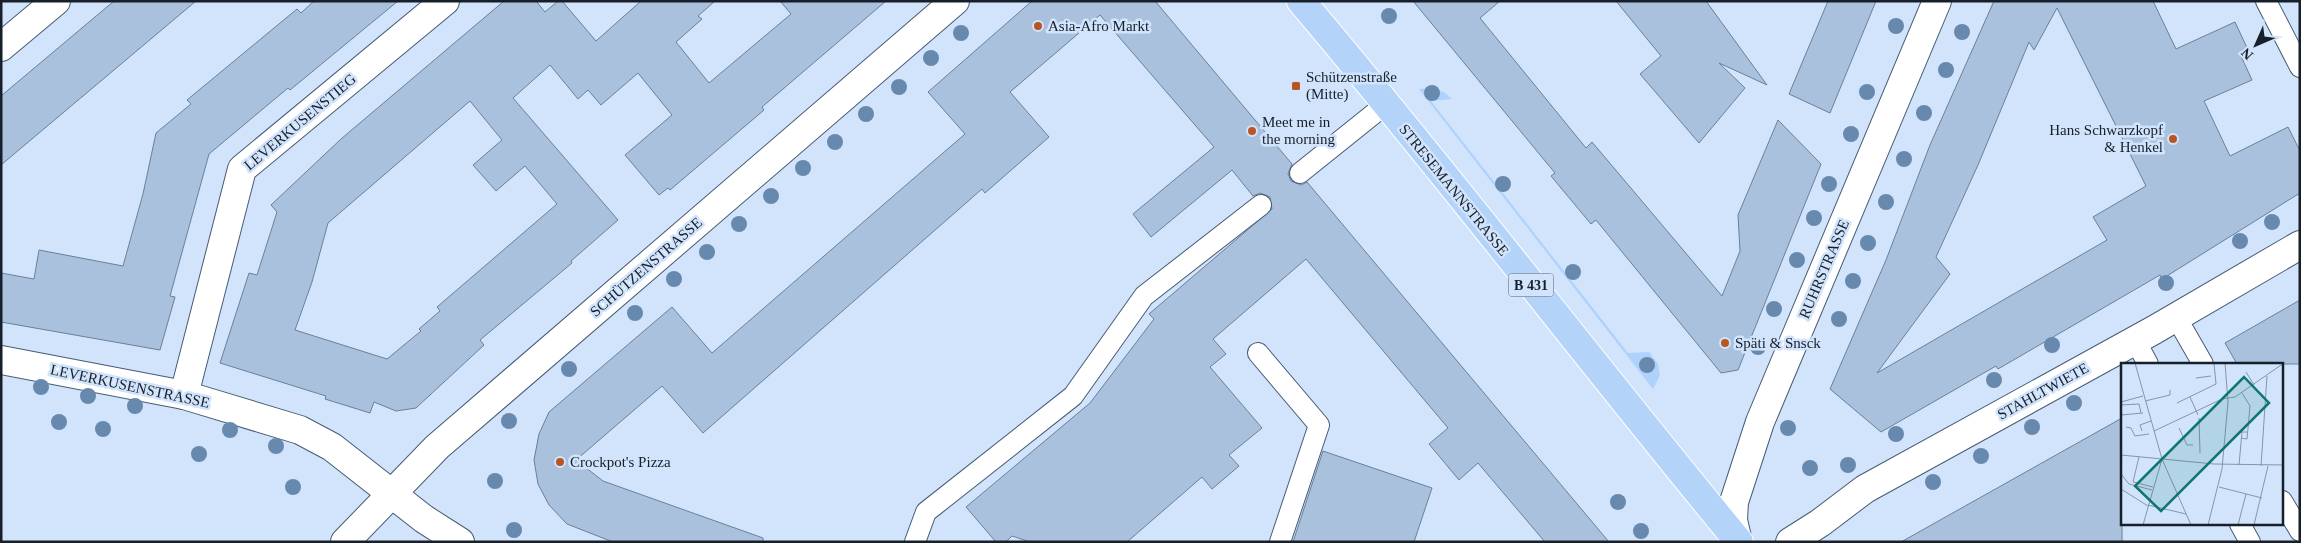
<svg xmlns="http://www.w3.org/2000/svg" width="2301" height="543" font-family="'Times New Roman',serif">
	<rect width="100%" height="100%" fill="#d1e4fc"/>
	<path fill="#afd2fc" d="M1429,88l15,4 8,7 -21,2 197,252 21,-1 9,12 2,11 -7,14 -234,-300z"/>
	<g fill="#a9c1dd" stroke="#6a809a" fill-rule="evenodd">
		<path d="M114,1h82l-195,164v-69z"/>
		<path d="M314,1h84l-108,89 -2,-2 -79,66 -39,142 5,1 -15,53 -159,-28v-49l33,6 5,-29 84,16 20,-72 13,-61 35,-29 -4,-4 110,-91 4,4z"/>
		<path d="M504,1h32l9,11 13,-11h4l34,40 45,-40h74l-17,15 4,3 -26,23 33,41 82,-69 -11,-13h106l-124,106 2,3 -94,80 -2,-2 -9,7 -34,-40 47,-40 -34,-42 -37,32 -13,-15 -10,9 -28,-34 -37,33 105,122 -47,41 1,2 -92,77 4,5 -68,63 -20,3 -22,-9 -4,11 -45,-14 1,-3 -106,-33 29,-90 8,2 20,-63 -6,-7 70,-66zM470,101l32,39 -29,25 23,26 29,-25 32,38 -120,103 3,4 -21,18 2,2 -34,28 -92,-29 17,-48 16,-59z"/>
		<path d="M1032,1h123l137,163 -4,10 3,7 10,4 6,-3 302,360h-64l-67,-79 -19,17 -30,-36 19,-16 -142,-169 -93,80 13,15 -16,13 52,61 -33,27 10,11 -27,23 -10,-12 -75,65h-97l-18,-6 -6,6h-10l-30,-35 124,-104 64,-84 -5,-5 123,-105 -2,-12 -10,-4 -7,3 -21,-26 -81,67 -18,-23 81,-67 -114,-132 -90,77 39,45 -64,56 -3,-4 -279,244 -41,-47 -86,74 27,21 160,57v4h-150l-46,-18 -18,-19 -11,-21 -4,-24 5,-26 10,-22 123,-105 40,46 253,-219 -37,-42z"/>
		<path d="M1413,1h87l-20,17 106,130 6,-6 130,154 18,-45 -2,-36 40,-95 43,44 -83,206 -17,3 -125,-153 -5,4 -40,-48 4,-3z"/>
		<path d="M1616,1h90l61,84 -48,-22 26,25 -46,55 -59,-69 21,-18z"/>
		<path d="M1828,1h48l-46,112 -41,-19z"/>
		<path d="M1994,1h159l23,48 59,-27 13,28 -7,6 11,24 -48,21 26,55 58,-29 12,24v42l-138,86 -2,-4 -162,94 -2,-3 -115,66 -51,-43 56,-129 44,-115zM2057,8l89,178 -53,31 14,23 -230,133 73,-99 -14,-17 42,-92 51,-123 5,8z"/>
		<path d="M2300,300v64h-63l-12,-21z"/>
		<path d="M2122,418v124h-221z"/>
		<path d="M1323,451l109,37 -18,54h-121z"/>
	</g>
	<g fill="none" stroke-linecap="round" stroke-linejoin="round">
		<g stroke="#465b74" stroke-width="22">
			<g id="lane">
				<path d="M2266,1l34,66"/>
				<path d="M1300,173l86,-69"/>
				<path d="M2176,317l27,47"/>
				<path d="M2135,340l13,24"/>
				<path d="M1258,353l61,72 -39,117"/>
				<path d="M2282,501l18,30"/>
				<path d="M2240,524l10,18"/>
				<path d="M915,542l11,-30 147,-116 71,-100 117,-91"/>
			</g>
		</g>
		<g stroke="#465b74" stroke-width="30">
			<g id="street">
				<path d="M1,47l55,-46"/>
				<path d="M1,360l183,35 116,35 32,17 92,72 36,23"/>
				<path d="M184,395l58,-226 203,-168"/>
				<path d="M345,542l92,-95 518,-446"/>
				<path d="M1738,542l-5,-22 1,-18 26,-80 177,-421"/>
				<path d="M1790,542l30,-19 45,-34 289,-159 146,-85"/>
			</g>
		</g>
		<g stroke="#fff" stroke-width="30">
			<path id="primary" d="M1301,1c150,177 290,362 438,541"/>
		</g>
		<use href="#lane" stroke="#fff" stroke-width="20"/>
		<use href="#street" stroke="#fff" stroke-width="28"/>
		<use href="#primary" stroke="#b3d3f8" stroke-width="28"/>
	</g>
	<g fill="#6789ae">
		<circle cx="1389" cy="16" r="8"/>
		<circle cx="1896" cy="26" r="8"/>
		<circle cx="1962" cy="32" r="8"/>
		<circle cx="961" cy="33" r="8"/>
		<circle cx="931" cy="58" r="8"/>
		<circle cx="1946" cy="70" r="8"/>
		<circle cx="899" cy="87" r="8"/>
		<circle cx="1867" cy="92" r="8"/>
		<circle cx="1432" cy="93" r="8"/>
		<circle cx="1924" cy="113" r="8"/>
		<circle cx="866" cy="114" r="8"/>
		<circle cx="1851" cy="134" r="8"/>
		<circle cx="835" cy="142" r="8"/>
		<circle cx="1904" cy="159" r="8"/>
		<circle cx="803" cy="168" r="8"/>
		<circle cx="1503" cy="184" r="8"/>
		<circle cx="1829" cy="184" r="8"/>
		<circle cx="771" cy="196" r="8"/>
		<circle cx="1886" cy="202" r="8"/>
		<circle cx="1814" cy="218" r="8"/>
		<circle cx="2272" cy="222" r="8"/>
		<circle cx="739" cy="224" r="8"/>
		<circle cx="2240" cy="241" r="8"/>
		<circle cx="1868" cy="243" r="8"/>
		<circle cx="707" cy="252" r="8"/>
		<circle cx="1797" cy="260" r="8"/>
		<circle cx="1573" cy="272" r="8"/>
		<circle cx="674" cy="279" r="8"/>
		<circle cx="1853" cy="281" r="8"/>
		<circle cx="2166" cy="283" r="8"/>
		<circle cx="1774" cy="309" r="8"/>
		<circle cx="635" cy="313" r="8"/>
		<circle cx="1839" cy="319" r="8"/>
		<circle cx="2052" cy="345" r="8"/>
		<circle cx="1758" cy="347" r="8"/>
		<circle cx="1647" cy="365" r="8"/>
		<circle cx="569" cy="369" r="8"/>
		<circle cx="1994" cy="380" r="8"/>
		<circle cx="41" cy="387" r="8"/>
		<circle cx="88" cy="396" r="8"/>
		<circle cx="2074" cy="403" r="8"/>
		<circle cx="135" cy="406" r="8"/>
		<circle cx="509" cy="421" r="8"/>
		<circle cx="59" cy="422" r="8"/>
		<circle cx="2032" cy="427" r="8"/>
		<circle cx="1788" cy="428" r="8"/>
		<circle cx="103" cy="429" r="8"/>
		<circle cx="230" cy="430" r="8"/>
		<circle cx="1896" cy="434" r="8"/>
		<circle cx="276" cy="446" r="8"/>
		<circle cx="199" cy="454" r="8"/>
		<circle cx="1981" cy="456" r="8"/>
		<circle cx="1848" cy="465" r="8"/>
		<circle cx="1810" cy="468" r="8"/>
		<circle cx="495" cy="481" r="8"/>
		<circle cx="1933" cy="482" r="8"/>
		<circle cx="293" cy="487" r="8"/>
		<circle cx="1618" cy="502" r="8"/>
		<circle cx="514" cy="530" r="8"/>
		<circle cx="1641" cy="531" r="8"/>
	</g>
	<g fill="#b95424" stroke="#d1e4fc" stroke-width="2">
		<circle cx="1038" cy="26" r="5"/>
		<rect x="1291" y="81" width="10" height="10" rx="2.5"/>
		<circle cx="1252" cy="131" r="5"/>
		<circle cx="2173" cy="139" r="5"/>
		<circle cx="1725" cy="343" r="5"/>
		<circle cx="560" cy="462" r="5"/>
	</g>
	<g text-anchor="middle" stroke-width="5" stroke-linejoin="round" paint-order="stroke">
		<rect fill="#d1e4fc" stroke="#4e5a69" stroke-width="1" x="1508.5" y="273.5" width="45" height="23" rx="4"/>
		<g font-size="14" font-weight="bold" fill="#161f2a">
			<text x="1531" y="290">B 431</text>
		</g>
		<g font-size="15" fill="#161f2a" stroke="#d1e4fc" text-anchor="start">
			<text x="1048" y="31">Asia-Afro Markt</text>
			<text x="1306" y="82">Schützenstraße<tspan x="1306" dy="17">(Mitte)</tspan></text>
			<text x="1262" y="127">Meet me in<tspan x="1262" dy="17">the morning</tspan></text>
			<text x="2163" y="135" text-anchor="end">Hans Schwarzkopf<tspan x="2163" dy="17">&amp; Henkel</tspan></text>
			<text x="1735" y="348">Späti &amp; Snsck</text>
			<text x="570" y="467">Crockpot's Pizza</text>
		</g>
		<g font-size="15" fill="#161f2a" stroke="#d1e4fc">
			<text transform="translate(300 122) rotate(-40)" y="5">LEVERKUSENSTIEG</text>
			<text transform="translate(1454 190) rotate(51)" y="5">STRESEMANNSTRASSE</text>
			<text transform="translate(646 267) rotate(-41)" y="5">SCHÜTZENSTRASSE</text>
			<text transform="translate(1824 269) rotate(-67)" y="5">RUHRSTRASSE</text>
			<text transform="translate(130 386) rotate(12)" y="5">LEVERKUSENSTRASSE</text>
			<text transform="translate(2043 391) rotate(-29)" y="5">STAHLTWIETE</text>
		</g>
	</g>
	<g transform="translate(2121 363)">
		<rect width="162" height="162" fill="#d1e4fc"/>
		<path fill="none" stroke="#8695a8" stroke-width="1" d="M14,0l27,96 29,66M125,9l8,13M75,15l15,-2M69,34l8,18M24,38l25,-6v-5M0,39l22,-6M56,40l39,-19 -2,-21M0,42l18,-1 2,9M0,52l22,-2M78,55l1,35M5,64l5,1 4,8 14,-2M58,65l8,17h6M21,68l-2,-6 11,-4M33,68l68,-32 13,-2 49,-34M120,75l6,1 3,-33 -8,-13M0,92l93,9 70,1M18,94l-6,25 20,5M118,102l3,-33h5M140,103l6,-90M0,111l8,10 23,6M98,124l43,11M0,126l27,17M27,142l38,9M22,162l19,-66M87,162l14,-56 6,-67 -3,-39M117,162l8,-31M133,162l14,-59"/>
		<path fill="#0f766e" fill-opacity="0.15" stroke="#0f766e" stroke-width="2.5" d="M123,14l25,26 -108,108 -26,-25z"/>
		<rect width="162" height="162" fill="none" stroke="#161f2a" stroke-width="2.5"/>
	</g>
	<rect width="2301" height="543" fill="none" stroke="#161f2a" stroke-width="5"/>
	<g transform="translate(2256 45) rotate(225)" stroke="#d1e4fc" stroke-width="4" paint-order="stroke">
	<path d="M0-4L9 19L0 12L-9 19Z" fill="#161f2a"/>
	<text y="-8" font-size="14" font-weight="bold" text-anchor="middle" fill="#161f2a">N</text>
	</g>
</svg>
